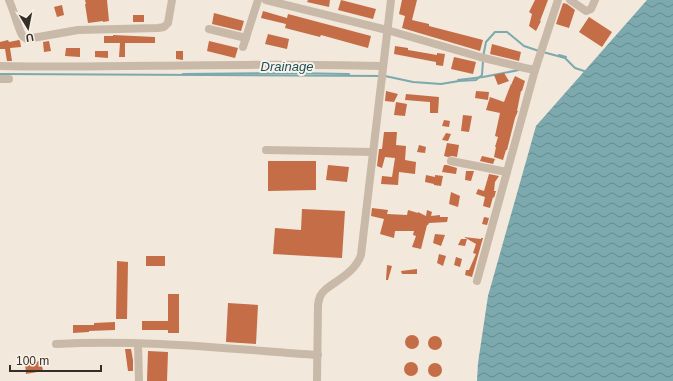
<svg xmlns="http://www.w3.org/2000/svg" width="673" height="381" font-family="Helvetica,sans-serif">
	<defs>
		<pattern id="water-waves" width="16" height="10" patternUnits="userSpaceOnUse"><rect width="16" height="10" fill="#7ba9ae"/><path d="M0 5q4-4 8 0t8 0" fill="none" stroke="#668a8e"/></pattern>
	</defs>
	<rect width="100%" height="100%" fill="#f2e8db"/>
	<path fill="url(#water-waves)" d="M647,0h26v381h-196l1,-18 10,-67 48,-170z"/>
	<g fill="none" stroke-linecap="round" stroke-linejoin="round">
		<g stroke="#7ba9ae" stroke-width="2">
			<path d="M543,52l22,6 10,10 12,4"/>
			<path d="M559,55l7,2"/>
			<path d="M483,57l3,-15 9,-10h12l17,14 15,5"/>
			<path d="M0,74l381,2"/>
			<path d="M183,74l106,-1 60,1"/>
			<path d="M385,76l28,6 28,2 18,-3 17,-1 6,-5 1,-14"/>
			<path d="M458,80l25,-3 36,-7"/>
		</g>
	</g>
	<g fill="#c46d47">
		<path d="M85,0h22l2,21 -6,1v-1l-15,2 -3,-19h1z"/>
		<path d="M308,0h22l-1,7 -22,-5z"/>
		<path d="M341,0l35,9 -3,10 -35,-9z"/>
		<path d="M402,0h15l-5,20 17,4v2l54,14 -3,11 -78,-23 3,-12 -6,-2z"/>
		<path d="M535,0h13l-8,21h1l-5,10 -7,-5 3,-12 -3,-2z"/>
		<path d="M563,3l4,1 8,6 -6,18 -13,-4z"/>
		<path d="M62,5l2,10 -7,2 -3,-10z"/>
		<path d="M263,11l24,7 1,-4 83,22 -3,12 -47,-13 -1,2 -35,-9 1,-4 -25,-6z"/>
		<path d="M214,13l30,8 -3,10 -29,-7z"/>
		<rect x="133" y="15" width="11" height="7"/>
		<path d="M589,17l23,15 -10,15 -23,-15z"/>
		<path d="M268,34l21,5 -2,10 -22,-5z"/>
		<path d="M113,35l42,2v6h-30v14h-6l1,-14h-16v-7h9z"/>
		<path d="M8,40l1,2 10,-2 1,1 1,6 -11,1 2,13h-5l-2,-12h-5v-7z"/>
		<path d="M49,41l2,10 -7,1 -1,-10z"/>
		<path d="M209,41l29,7 -3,10 -28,-7z"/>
		<path d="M492,44l29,8 -2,9 -29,-7z"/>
		<path d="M395,46l13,2v2l29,5v-2l8,1 -2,12 -7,-1v-3l-42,-8z"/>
		<path d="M66,48h14v9l-15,-1z"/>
		<path d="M95,51h13v7l-13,-1z"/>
		<path d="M176,51h7v9l-7,-1z"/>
		<path d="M454,57l22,5 -3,12 -22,-5z"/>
		<path d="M504,73l5,8 -11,4 -4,-10z"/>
		<path d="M515,76l10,5 -3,10h-1l-4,20h1l-3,7 -8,32h-1l-3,10 -9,-3 2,-10h-1l3,-10 -3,-1 5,-23 -14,-3 4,-13 14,5 7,-18v1z"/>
		<path d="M386,91l12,3 -4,8 -9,-1z"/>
		<path d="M476,91l13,1 -1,8 -13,-2z"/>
		<path d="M406,94l33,3 -1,16h-8v-11l-25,-2z"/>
		<path d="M396,102l11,2 -2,12 -11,-1z"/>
		<path d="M463,115l9,1 -3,16 -8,-1z"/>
		<path d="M444,120l6,1 -1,6 -7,-1z"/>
		<path d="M384,132h13l-1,13 10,1 -1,14 11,2 -1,12 -16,-2 -1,13 -17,-1 1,-8 10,1 3,-19 -10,-1 -3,11 -5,-2 2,-17h3z"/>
		<path d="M446,133l5,1 -3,7 -6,-1z"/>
		<path d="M447,143l12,2 -2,12 -5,-1 -4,1 -4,-1z"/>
		<path d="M419,145l7,2 -1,6 -8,-1z"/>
		<path d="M482,156l13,3 -2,5 -13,-3z"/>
		<path d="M268,161h48v29l-48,1z"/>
		<path d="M328,165l21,2 -2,15 -21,-2z"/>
		<path d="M444,165h3l10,3 -1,6 -14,-2z"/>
		<path d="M466,171h8l-3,10 -6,-1z"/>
		<path d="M489,174l10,2 -4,6 -1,9h2l-2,7 -1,-1 -3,11 -7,-2 2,-9 -9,-3 2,-5 6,2z"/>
		<path d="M426,175l9,2v-2l8,1 -2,10 -7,-1v-1l-9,-2z"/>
		<path d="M451,192l9,4 -2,11 -9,-3z"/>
		<path d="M372,208l16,2 -1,4 20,1 1,-5 10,3v-1l8,4 1,-6 5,2 -1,4 9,-1v2h8l-1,5 -18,1 -1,2h-1l-6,24 -9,-2 4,-11 -3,-1 1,-4h-19l-1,7 -14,-4 4,-15 -13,-3z"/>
		<path d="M302,209l43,2 -3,47 -69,-4 2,-26 26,2z"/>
		<path d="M484,217l5,1 -2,7 -5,-1z"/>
		<path d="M435,234l10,1 -4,11 -8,-3z"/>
		<path d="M464,237l17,2v-1h2l-11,39 -7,-2 1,-5h3l7,-16 -3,-1 3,-9z"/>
		<path d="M461,239h6l-2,7 -7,-1z"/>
		<path d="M439,254l7,2 -3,10 -6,-3z"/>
		<rect x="146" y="256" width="19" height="10"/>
		<path d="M456,257l6,2 -2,8 -6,-2z"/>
		<path d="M117,261l11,1 -1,57h-11z"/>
		<path d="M387,265l5,1 -4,14h-2z"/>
		<path d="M417,269v5h-15l-1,-3z"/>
		<path d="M168,294h11v39h-11v-3h-26v-9h26z"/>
		<path d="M228,303l30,2 -2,39 -30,-2z"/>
		<path d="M115,322v8l-26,1v1l-16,1v-8h21v-2z"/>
		<circle cx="412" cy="342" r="7"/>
		<circle cx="435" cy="343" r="7"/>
		<path d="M125,349h6l2,11v11h-5z"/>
		<path d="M148,351l20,1 -1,29h-20z"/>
		<path d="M41,361l2,10 -17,3 -1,-11z"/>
		<circle cx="411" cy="369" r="7"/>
		<circle cx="435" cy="370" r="7"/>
	</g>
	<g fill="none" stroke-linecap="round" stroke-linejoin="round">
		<g stroke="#c9b9a8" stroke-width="8">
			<path d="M9,0c5,11 8,25 13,35 2,3 2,2 5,4l51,-9 80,-2 6,-1 4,-4 4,-23"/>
			<path d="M266,0l121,30 93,27 45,11 10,2"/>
			<path d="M570,0l16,11 5,-2 4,-9"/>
			<path d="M209,29l37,9"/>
			<path d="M243,47l15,-47"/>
			<path d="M0,66c82,2 164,-1 246,-1 46,-1 91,0 137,1"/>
			<path d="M0,79h9"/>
			<path d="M266,150l107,2"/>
			<path d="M451,161l56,11"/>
			<path d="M477,281l58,-211 23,-70"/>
			<path d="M56,344c87,-5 175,5 262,11"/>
			<path d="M138,344l1,37"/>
			<path d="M317,381l1,-76c1,-7 2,-11 8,-16 13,-10 29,-17 35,-34l30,-255"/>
		</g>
	</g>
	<g text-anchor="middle" stroke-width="4" stroke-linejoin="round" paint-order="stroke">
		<g font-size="13" font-style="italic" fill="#1e5057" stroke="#f9f2e8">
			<text x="287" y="71">Drainage</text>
		</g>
	</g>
	<g transform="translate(28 28) rotate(170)" stroke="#f9f2e8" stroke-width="3" paint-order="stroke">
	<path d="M0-3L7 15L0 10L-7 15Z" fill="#362d28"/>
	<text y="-6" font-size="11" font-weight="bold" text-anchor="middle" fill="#362d28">U</text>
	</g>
	<path d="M10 365v6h91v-6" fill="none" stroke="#362d28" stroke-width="2"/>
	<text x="16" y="365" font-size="12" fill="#362d28" stroke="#f9f2e8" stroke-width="3" paint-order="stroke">100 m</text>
</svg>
